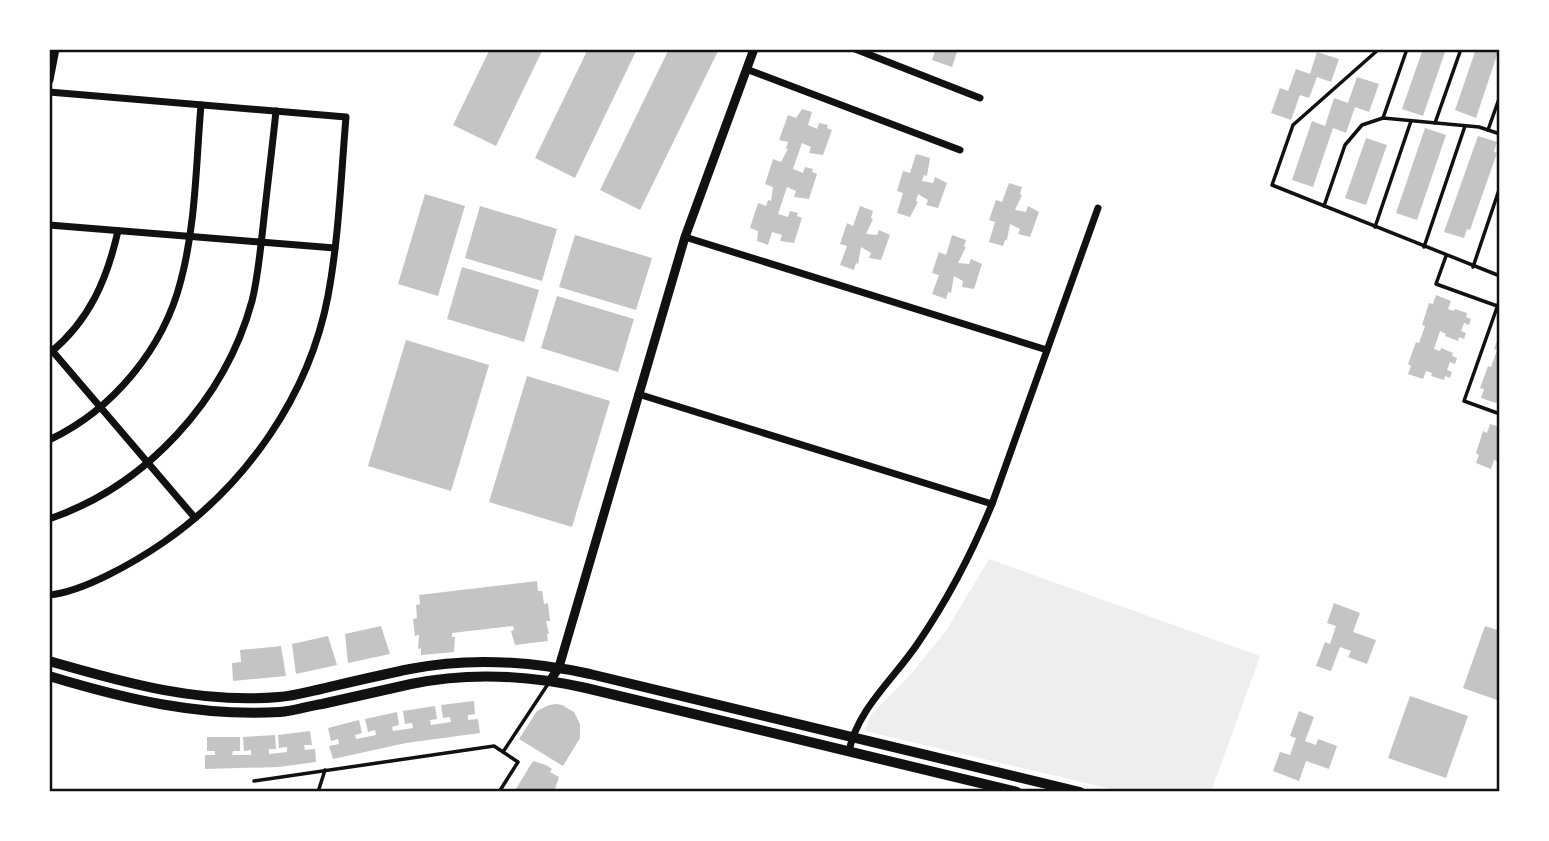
<svg xmlns="http://www.w3.org/2000/svg" width="1549" height="841" font-family="'Asap Condensed',sans-serif">
	<rect width="100%" height="100%" fill="#fff"/>
	<path fill="#eee" d="M989,559l271,97 -49,136h-87l-259,-61 6,-16 39,-40 36,-44z"/>
	<g fill="#c4c4c4">
		<path d="M490,49h53l-47,97 -43,-21z"/>
		<path d="M588,49h49l-62,129 -40,-20z"/>
		<path d="M669,49h50l-79,161 -40,-20z"/>
		<path d="M936,49h22l-6,18 -20,-7z"/>
		<path d="M1423,49h23l-23,67 -21,-7z"/>
		<path d="M1476,49h23l-23,69 -21,-8z"/>
		<path d="M1317,52l22,7 -8,23 -14,-5 -8,21 -9,-3 -9,25 -20,-7 9,-25 8,3 8,-22 14,5z"/>
		<path d="M1357,77l22,7 -10,28 -14,-5 -9,26 -13,-5 -20,59 -21,-7 20,-59 13,5 9,-28 14,5z"/>
		<path d="M802,109l10,3 -4,13 9,4 2,-6 9,2 -1,3 5,2 -9,25 -14,-2 2,-6 -9,-4 -9,26 10,4 2,-6 8,2 -1,3 5,2 -8,25 -15,-2 2,-6 -9,-4 -9,27 10,3 2,-6 8,2 -1,3 5,2 -8,25 -14,-2 2,-6 -10,-3 -4,13 -11,-4 1,-10 -8,-3 8,-25 8,3 2,-6 3,1 2,-14 -8,-3 8,-25 8,3 7,-13h-2l2,-7 -9,-2 9,-25 8,3z"/>
		<path d="M1425,128l21,7 -29,85 -21,-7z"/>
		<path d="M1478,136l19,6 -3,10 3,1 -27,77 -3,-1 -3,9 -20,-6z"/>
		<path d="M1366,138l21,7 -21,60 -21,-7z"/>
		<path d="M916,154l14,4 -3,18 -3,-1 -2,6 11,2 2,-6 12,6 -9,25 -12,-3 2,-5 -10,-6 -2,7 2,1 -8,15 -13,-4 6,-20 -6,-2 6,-20 7,2z"/>
		<path d="M1009,183l13,4 -2,7 2,1 -7,15 11,2 2,-6 11,6 -9,25 -12,-3 2,-5 -10,-5 -3,16h-2l-2,6 -14,-4 6,-20 -6,-2 7,-20 6,2z"/>
		<path d="M425,194l40,12 -27,90 -40,-12z"/>
		<path d="M480,206l77,23 -15,52 -77,-23z"/>
		<path d="M860,206l13,5 -2,7 2,1 -7,15 11,1 2,-5 11,5 -9,25 -12,-2 2,-5 -10,-6 -3,17 -2,-1 -2,7 -14,-5 7,-19 -7,-2 7,-21 6,3z"/>
		<path d="M575,235l77,23 -16,52 -77,-23z"/>
		<path d="M952,235l14,5 -2,7h2l-8,16 11,1 2,-5 11,5 -8,25 -12,-2 1,-6 -9,-5 -3,17 -3,-1 -2,7 -14,-5 7,-19 -7,-2 7,-21 7,3z"/>
		<path d="M462,267l77,23 -15,52 -77,-23z"/>
		<path d="M1436,295l15,6 -3,8 6,2 1,-2 12,4 -1,4 5,2 -2,6 -5,-2 -3,8 5,2 -2,6 -5,-2 -1,4 -13,-5 1,-2 -6,-3 -6,18 6,2 1,-3 12,5 -1,3 5,2 -2,6 -5,-2 -3,8 5,2 -2,6 -5,-2 -1,4 -13,-4 1,-3 -6,-2 -3,8 -15,-5 3,-8 -3,-2 8,-22 3,1 6,-17 -3,-1 7,-22 4,1z"/>
		<path d="M557,296l77,23 -16,53 -77,-24z"/>
		<path d="M1500,333v62l-4,8 -15,-5 3,-9 -4,-1 8,-22 3,1 6,-17 -3,-1z"/>
		<path d="M406,340l83,25 -38,126 -83,-25z"/>
		<path d="M527,376l83,25 -38,126 -83,-25z"/>
		<path d="M1490,424l10,3v35l-6,-2 -3,9 -15,-6 3,-8 -3,-2 7,-22 4,2z"/>
		<path d="M537,581l1,10h4l2,13 4,-1 2,18h-4l3,13h-2l1,7 -33,4 -4,-14 3,-1 -1,-4 -61,7v4h3l-1,15 -33,3v-7l-3,1 1,-14 -4,1 -2,-17 4,-1 -1,-13 4,-1 -1,-9z"/>
		<path d="M1334,603l26,10 -7,19 23,8 -9,24 -19,-7 3,-6 -11,-4 -9,24 -15,-5 9,-24 5,2 6,-18 -9,-3z"/>
		<path d="M381,626l9,28 -42,9 -3,-29z"/>
		<path d="M1485,626l15,5v70l-37,-13z"/>
		<path d="M328,636l9,29 -41,9 -4,-30z"/>
		<path d="M281,646l5,30 -53,5 -1,-18 9,-1 -1,-12z"/>
		<path d="M1410,696l58,20 -22,62 -58,-20z"/>
		<path d="M474,701l1,13 -7,1v5l10,-1 2,14 -74,10 -73,16 -4,-13 10,-2 -1,-5 -7,2 -3,-13 31,-8 3,13 -7,2 1,4 20,-4 -1,-5 -7,2 -3,-13 32,-7 2,13 -7,2 1,4 20,-3 -1,-5 -7,1 -2,-13 32,-5 2,13 -7,1 1,5 20,-3 -1,-5 -7,1 -2,-13z"/>
		<path d="M556,704l6,1 12,7 6,12v14l-17,28 -44,-27 18,-28 12,-6z"/>
		<path d="M1299,711l15,6 -9,24 11,4 2,-6 19,7 -8,23 -23,-8 -7,20 -26,-10 7,-19 10,3 6,-17 -6,-2z"/>
		<path d="M310,731l2,14h-8l1,5 10,-1 1,13 -37,5 -74,2v-14h10v-4h-8v-14h33v14h-7l-1,4h19v-5l-7,1 -1,-14 32,-2 1,14h-7v5l18,-2v-5l-8,1 -1,-13z"/>
		<path d="M533,761l13,4 6,4 -2,3 9,5 -5,15h-40z"/>
	</g>
	<g fill="none" stroke-linecap="round" stroke-linejoin="round">
		<g stroke="#111" stroke-width="3.5">
			<path d="M1379,49l-86,76 -21,60 228,91"/>
			<path d="M1383,118l24,-69"/>
			<path d="M1435,123l26,-74"/>
			<path d="M1488,130l12,-34"/>
			<path d="M1324,206l21,-61 17,-20 21,-7 96,9 21,7"/>
			<path d="M1375,227l36,-106"/>
			<path d="M1424,247l41,-121"/>
			<path d="M1446,256l-10,28 64,23"/>
			<path d="M1473,267l27,-80"/>
			<path d="M1500,299l-36,102 36,13"/>
			<path d="M503,752l45,-68"/>
			<path d="M254,781l240,-35 24,16 -19,30"/>
			<path d="M318,792l7,-22"/>
		</g>
		<g stroke="#111" stroke-width="7">
			<path d="M855,49l125,49"/>
			<path d="M746,69l214,81"/>
			<path d="M49,92l297,25c-5,59 -7,120 -18,179 -19,100 -82,189 -164,246 -29,20 -81,50 -115,53"/>
			<path d="M49,225l286,23"/>
			<path d="M685,237l362,113"/>
			<path d="M49,347l146,171"/>
			<path d="M50,353c40,-33 57,-74 68,-122"/>
			<path d="M638,394l354,110"/>
			<path d="M49,440c64,-30 115,-92 132,-160 15,-57 15,-117 20,-175"/>
			<path d="M49,519c97,-33 176,-119 203,-218 6,-24 8,-49 11,-74 4,-38 9,-77 13,-116"/>
			<path d="M849,751c9,-43 45,-72 69,-108 30,-44 54,-90 74,-139l106,-296"/>
		</g>
		<g stroke="#111" stroke-width="9">
			<path d="M49,80l6,-31"/>
			<path d="M550,681l9,-14 126,-430 69,-188"/>
		</g>
		<g stroke="#111" stroke-width="10">
			<path d="M49,661c76,22 151,43 230,36 14,-1 28,-5 42,-8 30,-7 59,-14 89,-20 60,-12 120,-8 180,5l490,118"/>
			<path d="M49,676c76,23 151,41 231,36 14,-1 28,-6 42,-8 30,-7 59,-13 89,-20 58,-12 117,-9 175,4l431,104"/>
		</g>
	</g>
	<rect width="1549" height="841" fill="none" stroke="#ffffff" stroke-width="102"/>
	<rect x="51" y="51" width="1447" height="739" fill="none" stroke="#111" stroke-width="2.5"/>
</svg>
